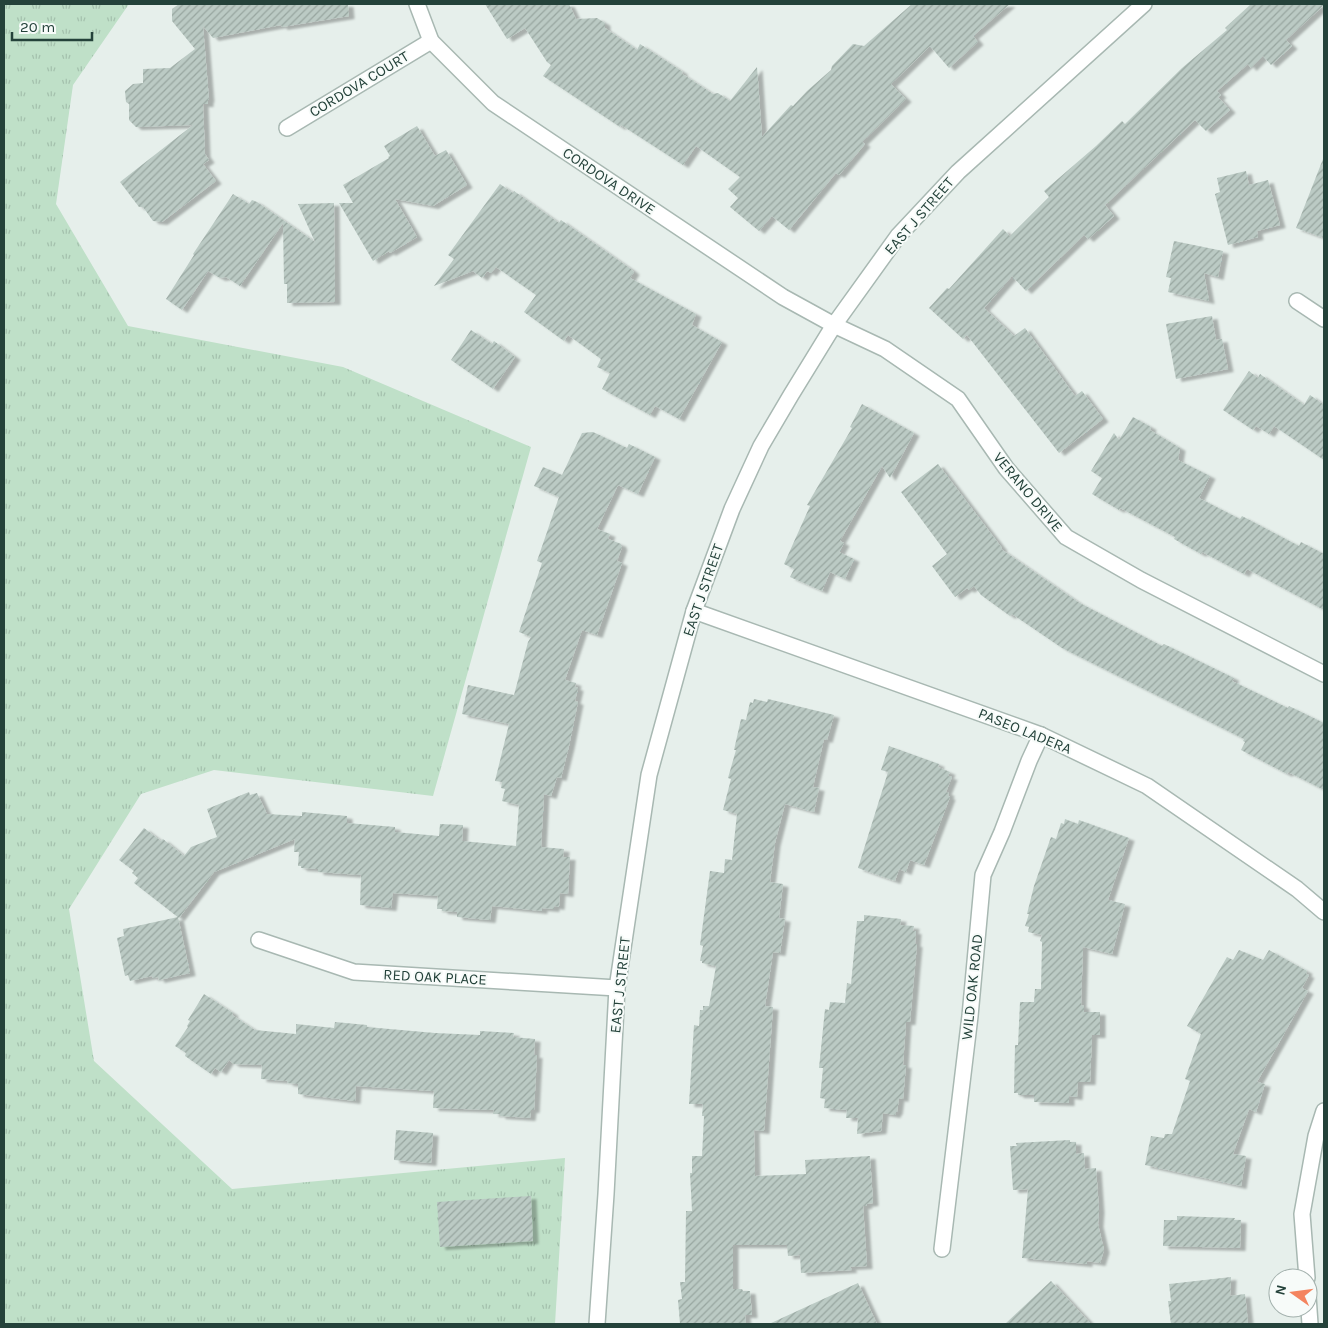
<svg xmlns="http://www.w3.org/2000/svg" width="1328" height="1328" font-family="Karla,sans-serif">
	<defs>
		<pattern id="grass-tufts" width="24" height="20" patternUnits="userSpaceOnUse" patternTransform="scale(1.25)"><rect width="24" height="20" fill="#bfe0c8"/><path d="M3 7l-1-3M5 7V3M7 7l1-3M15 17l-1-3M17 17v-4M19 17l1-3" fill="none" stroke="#a4c1ad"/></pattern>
		<pattern id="building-hatch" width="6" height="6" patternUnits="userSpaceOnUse" patternTransform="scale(1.25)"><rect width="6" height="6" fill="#bbcac4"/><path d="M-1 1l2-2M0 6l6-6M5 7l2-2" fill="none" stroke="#98a6a0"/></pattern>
		<filter id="shadow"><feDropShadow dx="5.5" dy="3" stdDeviation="1" flood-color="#0004"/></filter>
	</defs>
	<rect width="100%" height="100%" fill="#e6efeb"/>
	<path fill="url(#grass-tufts)" d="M4,4h125l-56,81 -17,119 72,122 215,41 188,80 -98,349 -219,-26 -73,24 -72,115 25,152 138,128 333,-31 -10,166h-551z"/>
	<g fill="url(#building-hatch)" filter="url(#shadow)">
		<path d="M179,4h169l1,12 -67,11 -1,-2 -68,13 -10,-12 6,74 -1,-1v5h-5l2,50 4,6 -6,4 13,17 -54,41 -9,-1 -10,-14h-4l-19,-25 73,-57 -57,2 -7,-7v-16l-3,-2 -1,-11 8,-7 10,-1v-14l27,-1 25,-19 -23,-28v-12z"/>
		<path d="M485,4h84l7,15 21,-1 8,5v5l32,22 3,-6 43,28 -2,1 32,21 5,-1 12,8 27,-34 5,70 29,-32 2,1 14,-15 24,-21 1,-4 21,-22 11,2 48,-42h98l-37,32 5,6 -29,26 -19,-22 -39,38 15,15 -44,43 3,2 -26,31 -3,-2 -47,57 -17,-14 -13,15 -29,-24 8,-9 -10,-9 12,-12 -44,-31 -13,19 -62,-40 -1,2 -77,-51 8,-11 -4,-3 -22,-34 -18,11z"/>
		<path d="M1251,4h73v1l-38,35 6,6 -21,19 -8,-9 -12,12 -3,-4 -31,27 4,4 -3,2 12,13 -24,21 -11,-11 -90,85 9,11 -26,23 -4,-4 -58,56 -14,-15 -28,32 30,28 11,-8 50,68 7,-5 21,28 -44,34 -92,-118 -4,4 -34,-31 18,-20 2,1 54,-60 7,7 39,-39 -5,-6 52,-45 26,-25 3,3 57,-56 45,-38 -2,-2z"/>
		<path d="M417,126l18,30 11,-6 21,35 -34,21 -38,-7 22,38 -27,16 -1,-2 -16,10 -34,-58h14l-10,-18 46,-27 -1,-1 2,-1 -6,-10z"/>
		<path d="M1323,159h1v79l-28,-10z"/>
		<path d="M1246,171l3,14 19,-5 12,45 -23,6 1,6 -30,8 -13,-51 5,-2 -3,-14z"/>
		<path d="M500,184l13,9 1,-2 45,32 2,-3 70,49 3,3 -4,6 66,36 -4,11 30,17 -43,77 -24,-13 -5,9 -48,-26 8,-16 -13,-6 4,-8 -33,-24 -4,6 -40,-29 12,-17 -40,-28 -5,6 -4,-2 -5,7 -9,-7 -39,15 20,-27 -6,-4z"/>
		<path d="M233,194l16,10 3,-4 5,2 58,40 -17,-38 36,-1 1,99 -48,1v-19h-3l-1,-61 -43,63 -14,-9 -6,1 -12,-7 -26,39 -16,-11 28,-44 -1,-1z"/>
		<path d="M1174,241l49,10 -5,26 -14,-4 5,28 -41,-9 3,-14 -5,-1z"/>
		<path d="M1212,316l4,24 6,-1 6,30 -52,10 -10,-55z"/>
		<path d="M471,330l21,14 2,-3 21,16 -22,32 -42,-29z"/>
		<path d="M1249,371l9,7 2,-4 44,31 6,-10 14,10v55l-50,-34 -5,8 -13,-8 -3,4 -30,-20z"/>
		<path d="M862,404l52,29 -24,45 -8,-12 -42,75 4,2 -5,9 15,7 -9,20 -15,-7 -8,19 -32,-14 4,-8 -10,-5 26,-58 -3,-1 45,-77 -2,-1z"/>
		<path d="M1133,417l18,10 -1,3 30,18 -2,12 32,16 -11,22 41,21 2,-3 57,30 2,-4 23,12v56l-77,-41 -3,5 -42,-22 -1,2 -27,-15 1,-2 -55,-29 -1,2 -27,-16 10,-16 -11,-7 23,-38 5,7z"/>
		<path d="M593,432l34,16 2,-4 26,13 -17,37 -20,-9 -21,44 13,5 -2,5 13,5v2l1,1 -5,14 5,2 -25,72 -15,-5 -17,50 11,3 -1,4 3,1 -3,13 3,1 -9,44 -8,32 -4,-1 -6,19 -7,-2 -3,53 23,2 -1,8h7l-2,37 -8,-1 -1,14 -5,-1v3l-12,-1v3l-50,-5 -2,14 -33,-3v-5l-15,-1v-2h-5l1,-13 -45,-3 -2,15 -31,-3 1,-30 -43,-3v-3l-17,-1v-2h-3l1,-14h-5l1,-13 -81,33 -35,46 -45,-35 4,-5 -6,-5 2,-2 -15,-11 25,-32 17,13 2,-2 21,17 7,-9 26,-10 -10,-28 42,-17 1,3 7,-2 10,21 35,2v-4l45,4v7l48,4v5l44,4 1,-12 23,1 -1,16 54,5 3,-41 -17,-4 3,-12 -4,-1 1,-6 -7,-1 14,-57 -47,-10 6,-29 46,10 14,-53 3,-5 -12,-5 23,-69 -5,-2 22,-64 -25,-11 9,-19 19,8 20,-42z"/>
		<path d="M938,464l64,84 -1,1 45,31 32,22 84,44 2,-2 70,34 -2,3 56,27 1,-2 35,17v67l-36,-18 -1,2 -46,-24 4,-8 -2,-1 1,-2 -182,-91 -50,-34 -2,2 -29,-21 -7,-9 -5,4 -2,-2 -12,9 -23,-31 15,-12 -46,-62z"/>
		<path d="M754,699l13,3 1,-3 66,16 -7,25 -3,-1 -11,48 6,1 -5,24 -29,-8 -10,39 -5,39 13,2 -4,34 6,1 -5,34 -7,-1 -8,54 8,1 -9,124 -10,-1 1,46 51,-2 -1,-14 65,-4 3,47 -7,1 1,2h-4l4,60 -17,1 2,3 -51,3 -1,-18 -12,1 -1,-11h-54v44h9l1,2h7l2,24h-7l1,9h-66l-2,-24 4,-1 -2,-17h5l1,-71h6l-2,-38h2v-17h10l2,-40h-2l1,-12h-14l5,-79 5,1 1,-16h3v-4h6l7,-40 -14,-3v-2h-2l3,-15 -3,-1 10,-74 14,2 1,-14 7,1 5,-46 -14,-4 8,-31 -3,-1 8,-28h-2l7,-31 5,1 4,-18 3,1z"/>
		<path d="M889,746l50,18 -1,3 12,5 -2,4 4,1 -6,15 3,1 -1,3 2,1 -26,68 -14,-5 -4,12 -7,-3 -4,12 -37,-13 30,-96 -7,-2z"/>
		<path d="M1065,819l13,5 1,-4 50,18 -21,62 17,4 -13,50 -29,-7 -2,58 3,1v6h16v23h-8l-2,47h-12l-1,15 -8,-1v7l-35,-1v-7h-16v-2h-4l1,-48h3l2,-43h14l1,-13h6l1,-47 -2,-1 2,-6 -14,-3 1,-5 -4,-1 4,-12h-2l7,-28 17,-49 5,2 5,-16 3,1z"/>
		<path d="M864,915l37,4 -1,6 14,1 -1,5h3l-1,13h2l-7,78h-4l-3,43h3l-3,34 -4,-1 -2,14h-1l-1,3 -12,-2 -2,18 -24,3 1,-16h-12l1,-8 -23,-2 1,-9 -5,-1 3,-30h-4l6,-59 4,1 1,-8 15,1 2,-20 4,1 6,-63h7z"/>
		<path d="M178,917l12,56 -31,7 -1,-3 -5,1 -1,-2 -22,5 -2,-6 -3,1 -8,-38 7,-2 -1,-7z"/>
		<path d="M1239,950l24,10 6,-10 38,21 -1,3 3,1 -7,13 6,3 -51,91 8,2 -9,28 -7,-3 -16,45 13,2 -5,30 -96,-21 6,-29 13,2 1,-4h7l18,-53 -5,-2 16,-45 -14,-8 40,-69 6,3z"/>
		<path d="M204,994l29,19 -1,2 23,15 41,4v-10l38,4 1,-6 32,3v2l68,6 45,2v-4l34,2 -1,4 22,2 -1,16h3l-3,55h-3l-1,8 -30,-2v-2h-7l1,-4 -61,-2 1,-17 -78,-5 -1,15 -57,-7v-10l-11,-1 1,-2 -27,-2 1,-14 -28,-1 -5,-4 -8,12 -6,-4 -4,6 -26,-18 1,-3 -11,-7 13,-19 -1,-1 3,-5 -2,-1z"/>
		<path d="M396,1130l37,3 -2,30 -37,-3z"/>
		<path d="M1070,1140v2h6v12l8,-1 1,16 11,-1 3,42 -1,14 6,26 -4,13 -13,-2v3l-65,-6 6,-69 -15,1 -3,-44h7l-1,-3z"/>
		<path d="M531,1196l2,45 -93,6 -3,-45z"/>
		<path d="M1177,1216l58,2 -1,2h7l-1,28 -77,-2 1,-26h13z"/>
		<path d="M1231,1277l-1,19 15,-2 3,29 -77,1 -3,-23h3l-2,-17z"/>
		<path d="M1051,1281l40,43h-86z"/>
		<path d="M858,1283l19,41h-108z"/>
	</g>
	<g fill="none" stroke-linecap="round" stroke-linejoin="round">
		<g stroke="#a8b8b2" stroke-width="18">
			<g id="minor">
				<path d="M417,4l14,37 62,62 290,194 51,28 51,24 73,50 48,69 60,69 75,43 183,94"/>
				<path d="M287,128l144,-87"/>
				<path d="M1297,301l27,18"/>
				<path d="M259,940l95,32 263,16"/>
				<path d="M942,1249l28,-233 13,-141 19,-43 27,-71 12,-26"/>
				<path d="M1307,1278l-5,-64 14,-78 8,-25"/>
				<path d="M1308,1296l2,28"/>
			</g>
		</g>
		<g stroke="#a8b8b2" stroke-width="18">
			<g id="tertiary">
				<path d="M694,611l347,124 106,51 150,103 27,23"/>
				<path d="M597,1324l9,-130 11,-206 32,-213 45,-164 38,-102 29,-63 30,-51 43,-70 64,-89 60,-64 186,-168"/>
			</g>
		</g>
		<use href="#minor" stroke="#fff" stroke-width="15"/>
		<use href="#tertiary" stroke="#fff" stroke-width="15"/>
	</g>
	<g text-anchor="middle" stroke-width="4" stroke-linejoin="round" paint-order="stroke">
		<g font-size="15" fill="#24423a" stroke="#f7fbf9">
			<text transform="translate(359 84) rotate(-31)" y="5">CORDOVA COURT</text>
			<text transform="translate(609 181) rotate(34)" y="5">CORDOVA DRIVE</text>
			<text transform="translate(919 216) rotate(-49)" y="5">EAST J STREET</text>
			<text transform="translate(1028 492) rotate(50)" y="5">VERANO DRIVE</text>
			<text transform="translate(703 590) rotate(-71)" y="5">EAST J STREET</text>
			<text transform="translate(1025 731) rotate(22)" y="5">PASEO LADERA</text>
			<text transform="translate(435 977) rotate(3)" y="5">RED OAK PLACE</text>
			<text transform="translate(620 985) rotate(-84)" y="5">EAST J STREET</text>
			<text transform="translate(972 987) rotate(-84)" y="5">WILD OAK ROAD</text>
		</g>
	</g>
	<rect width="1328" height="1328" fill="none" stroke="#24423a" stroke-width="10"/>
	<g transform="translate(1293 1293) rotate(284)"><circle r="24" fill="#f7fbf9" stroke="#a3b1ad"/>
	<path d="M0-4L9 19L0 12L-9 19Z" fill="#f4845f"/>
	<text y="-8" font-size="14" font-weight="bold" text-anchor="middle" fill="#24423a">N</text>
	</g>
	<path d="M12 32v8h80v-8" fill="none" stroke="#24423a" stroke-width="2.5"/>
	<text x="20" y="32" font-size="15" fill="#24423a" stroke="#f7fbf9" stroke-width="4" paint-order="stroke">20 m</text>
</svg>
